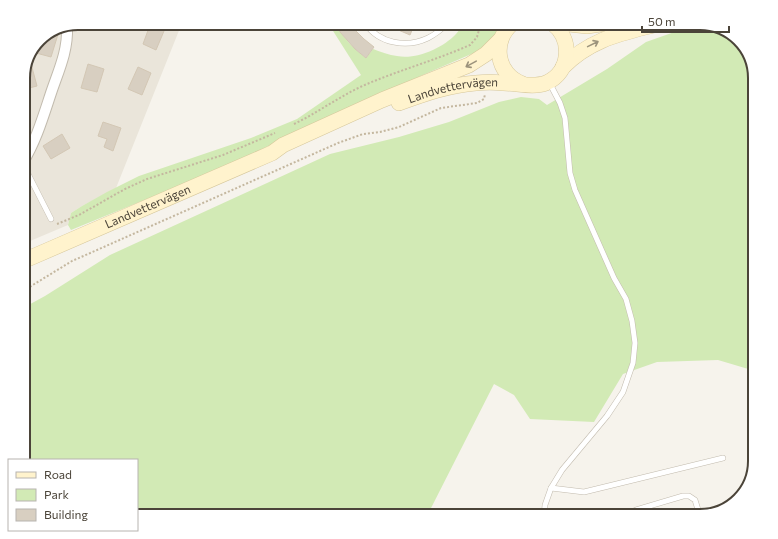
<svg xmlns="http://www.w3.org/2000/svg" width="778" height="539" font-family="Commissioner,sans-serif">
	<rect width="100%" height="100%" fill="#f6f3ec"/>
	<path fill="#eae5da" d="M78,23h104l-66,165 -34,18 -11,7 -3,12 -45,19v-169l16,-36z"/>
	<g fill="#d2eab5">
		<path d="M328,23h8c7,15 17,25 30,35l7,-9c8,3 16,6 24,7 19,4 46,-8 59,-22 3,-3 5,-8 7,-11h39l-4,10 -15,16 -58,25 -217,100 -137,56 -3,-5 3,-12 11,-7 25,-14 32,-16 112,-38 46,-19 64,-44z"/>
		<path d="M700,23l31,9 17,19 7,27v293l-37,-11 -61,2 -34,12 -29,48 -64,-3 -16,-24 -20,-11 -67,132h-290v-56h-114v-152l22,-12 65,-41 220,-101 69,-17 50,-15 50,-20 22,-5 18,2 8,6 60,-36 39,-27z"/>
	</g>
	<g fill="#d8cfc1" stroke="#d3c7b4">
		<path d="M336,23h12l16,16 10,8 -8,11 -11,-9 -15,-17z"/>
		<path d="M382,23h33l-5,12z"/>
		<path d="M150,25l14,6 -8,19 -13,-6z"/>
		<path d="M59,31l-8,26 -15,-4 4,-14z"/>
		<path d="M30,60l7,26 -12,3 -2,-8v-6z"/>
		<path d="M88,64l16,5 -7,23 -16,-4z"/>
		<path d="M138,67l13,6 -9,22 -14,-6z"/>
		<path d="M103,122l18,6 -8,23 -9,-4 3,-8 -9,-3z"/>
		<path d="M62,134l8,14 -19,11 -8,-13z"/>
	</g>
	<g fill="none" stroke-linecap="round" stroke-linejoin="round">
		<g stroke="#c2bbae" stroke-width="6">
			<g id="lane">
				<path d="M365,23c14,21 42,25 63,15 8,-4 14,-9 20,-15"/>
				<path d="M23,164l28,55"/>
				<path d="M551,488l33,4 139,-34"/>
				<path d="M544,516l1,-11 6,-17 11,-18 45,-54 16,-24 10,-29 2,-20 -3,-22 -6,-22 -12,-21 -39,-88 -5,-17 -5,-55 -5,-15 -11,-21"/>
				<path d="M629,516v-3l7,-3 47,-14h6l6,4 5,16"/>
			</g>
		</g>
		<g stroke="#c2bbae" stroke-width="12">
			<path id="street" d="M23,162c13,-21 20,-45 28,-69 7,-21 17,-42 16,-65"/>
		</g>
		<g stroke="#d6c79b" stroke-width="16">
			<g id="secondary">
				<path d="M513,23c-22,17 -17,52 10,61"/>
				<path d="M559,23l28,3 20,-3"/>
				<path d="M563,67c28,-29 61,-34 98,-44"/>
				<path id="s1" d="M399,103c25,-9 50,-18 77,-20 9,-1 18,-1 27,0 14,0 30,5 43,0 25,-11 27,-44 6,-60"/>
				<path id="s2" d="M23,261l249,-108 11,-8 99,-45 87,-35 17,-11 15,-15"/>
			</g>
		</g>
		<g stroke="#c4b79f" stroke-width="2" stroke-dasharray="2 2" stroke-linecap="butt">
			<path d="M294,124c25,-12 47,-29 73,-40 33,-14 69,-24 103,-39l7,-8 4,-14"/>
			<path d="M57,224l22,-9 46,-26 22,-10 76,-24 52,-22"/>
			<path d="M23,291l49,-30 16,-7 250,-111 25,-9 17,-2 19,-5 42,-19 36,-5 7,-4 1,-5"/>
		</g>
		<use href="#lane" stroke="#fff" stroke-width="5"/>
		<use href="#street" stroke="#fff" stroke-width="10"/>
		<use href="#secondary" stroke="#fff3cd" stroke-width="15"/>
	</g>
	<defs><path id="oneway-shaft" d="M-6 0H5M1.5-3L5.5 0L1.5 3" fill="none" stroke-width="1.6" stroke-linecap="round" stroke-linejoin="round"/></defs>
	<g stroke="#9c937c">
		<use href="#oneway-shaft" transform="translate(593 44) rotate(-26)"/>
		<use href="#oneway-shaft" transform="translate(471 64) rotate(151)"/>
	</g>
	<g text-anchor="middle" stroke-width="3" stroke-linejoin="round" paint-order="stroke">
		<g font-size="12" fill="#4b4439" stroke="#fff">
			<text dy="4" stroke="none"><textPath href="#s1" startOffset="56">Landvettervägen</textPath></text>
			<text dy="4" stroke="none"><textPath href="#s2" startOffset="136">Landvettervägen</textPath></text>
		</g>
	</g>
	<path d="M0 0H778V539H0ZM78 30H700A48 48 0 0 1 748 78V461A48 48 0 0 1 700 509H78A48 48 0 0 1 30 461V78A48 48 0 0 1 78 30Z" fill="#fff" fill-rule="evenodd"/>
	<path fill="none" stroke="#4b4439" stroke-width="2" d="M78 30H700A48 48 0 0 1 748 78V461A48 48 0 0 1 700 509H78A48 48 0 0 1 30 461V78A48 48 0 0 1 78 30Z"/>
	<rect x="8" y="459" width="130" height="72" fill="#ffffff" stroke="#b7b4b0"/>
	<rect x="16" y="472" width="20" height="6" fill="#fff3cd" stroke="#b7b4b0"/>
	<text x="44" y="479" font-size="12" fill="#4b4439">Road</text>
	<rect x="16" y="489" width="20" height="12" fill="#d2eab5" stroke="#b7b4b0"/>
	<text x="44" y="499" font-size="12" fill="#4b4439">Park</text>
	<rect x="16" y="509" width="20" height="12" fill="#d8cfc1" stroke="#b7b4b0"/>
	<text x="44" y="519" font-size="12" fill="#4b4439">Building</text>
	<path d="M642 26v6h87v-6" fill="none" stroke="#4b4439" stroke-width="2"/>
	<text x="648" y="26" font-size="12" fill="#4b4439" stroke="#ffffff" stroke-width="3" paint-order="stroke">50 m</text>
</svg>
